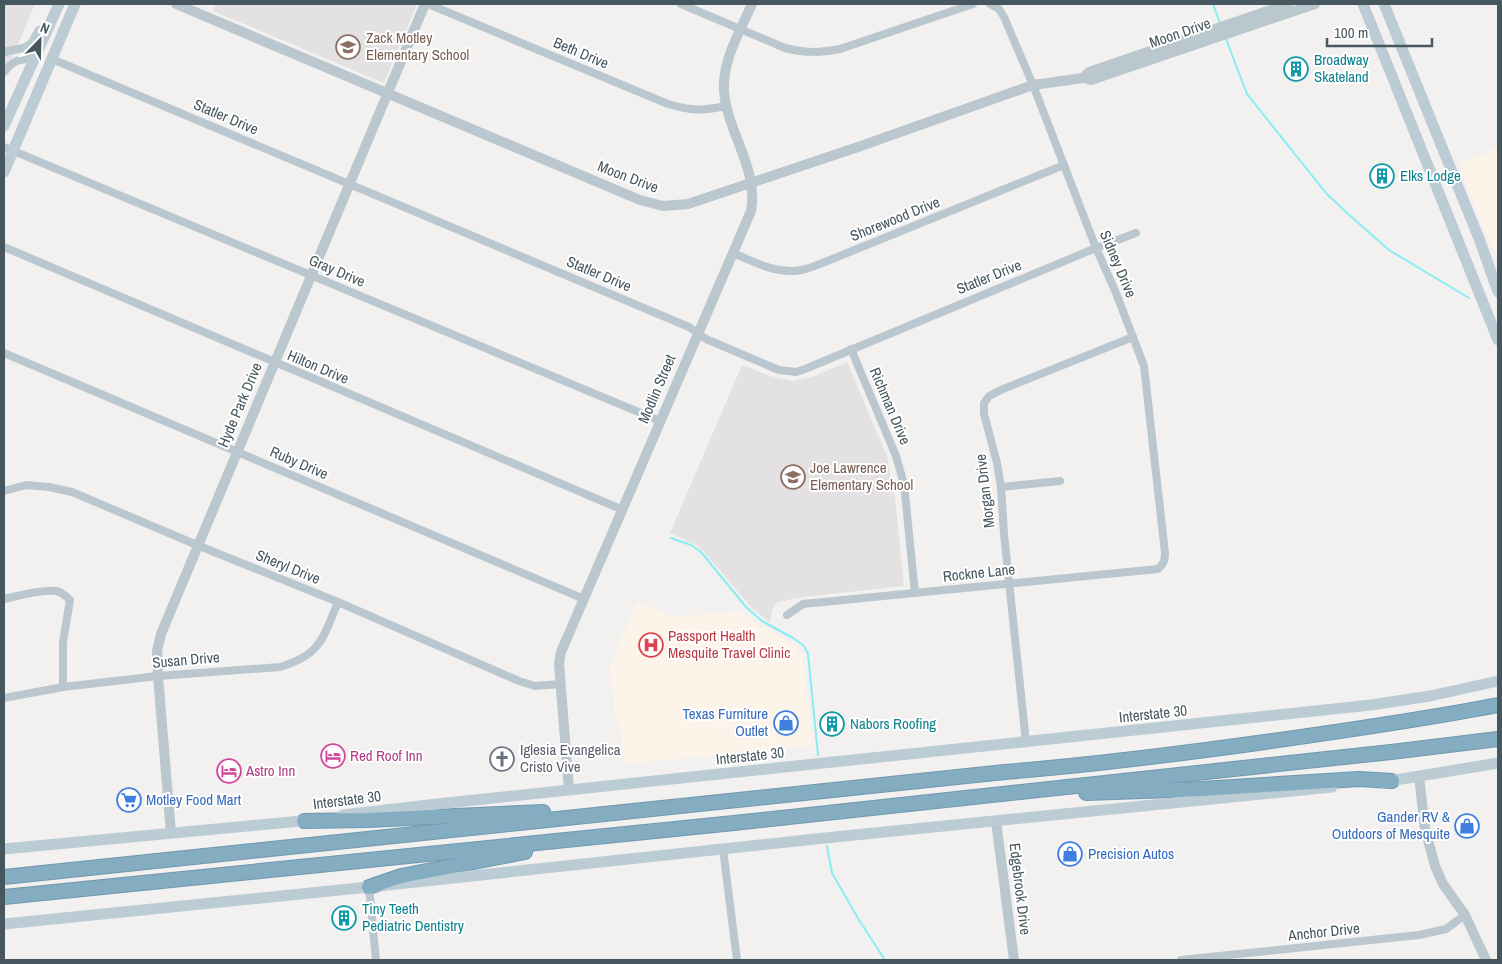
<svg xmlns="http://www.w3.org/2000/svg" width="1502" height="964" font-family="'Archivo Narrow',sans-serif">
	<rect width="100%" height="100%" fill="#f3f0f0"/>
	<g fill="#fdf4e9">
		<path d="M1498,148v114l-40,-98z"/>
		<path d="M637,602l35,15 70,-6 10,10 44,25 1,5 6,3 9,92 -188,18 -4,-41h-4l-6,-57z"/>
	</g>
	<g fill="#e4e1e2">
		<path d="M4,4h31l-31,74z"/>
		<path d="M216,4h201l-33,79 -171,-72z"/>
		<path d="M847,362l40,94 8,42 9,88 -100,11 -27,5 -5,8 -1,8 -2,4 -18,-15 -47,-55 -8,-7 -26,-12 72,-168 28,11 23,5 19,-4z"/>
	</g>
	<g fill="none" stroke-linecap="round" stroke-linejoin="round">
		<g stroke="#86eef2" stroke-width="2">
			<path d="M1213,4l7,19"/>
			<path d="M1226,39l21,55 79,99 21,20 42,37 80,48"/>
			<path d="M671,538l20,7 10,7 45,55 16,14 31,17 11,8 4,8 10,101"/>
			<path d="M827,846l5,27 27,47 26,40"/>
		</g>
		<g stroke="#7098ae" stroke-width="16">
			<g id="motorway">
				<path d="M1086,793l115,-4 158,-10 33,2"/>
				<path d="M304,821l63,-1 176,-8"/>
				<path d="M4,877l1001,-105c87,-7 174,-18 260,-30 78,-11 156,-22 233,-37"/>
				<path d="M369,887l32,-11 124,-24"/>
				<path d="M4,897l730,-74 657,-71 107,-13"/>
			</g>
		</g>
		<g stroke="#bbc7ce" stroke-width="8">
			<path d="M428,4l240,100c23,7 34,7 58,2"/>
			<path d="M681,4l104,44c21,5 33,5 55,1l133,-45"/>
			<path d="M4,52l24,-5 3,1"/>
			<path d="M52,59l637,268 17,12 73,31 17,2 9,-3 291,-121 40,-15"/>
			<path d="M4,72c4,-5 9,-11 16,-12 8,-2 9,0 16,-5"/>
			<path d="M4,147l656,274"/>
			<path d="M4,247l619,263"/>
			<path d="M733,253c21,9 45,22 68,17 7,-1 13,-4 19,-6l244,-99"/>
			<path d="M851,349l45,107 8,28 11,109"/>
			<path d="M4,353l580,246"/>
			<path d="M1001,487l59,-6"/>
			<path d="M4,491l22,-6 23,2 23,5 125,53 141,57 181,79 16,5 25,-2"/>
			<path d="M4,599c14,-3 37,-10 52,-8 6,1 10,5 14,9l-7,42v45"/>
			<path d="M787,615l16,-11 355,-35c6,-5 7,-9 7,-16l-21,-187 -28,-73 -20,-45 -63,-163 -29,-68 -5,-8 -9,-5"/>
			<path d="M4,698l59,-11 95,-11 122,-9c41,-12 43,-29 58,-65"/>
			<path d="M1026,742l-22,-208 -3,-47 -4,-24 -13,-49v-11l5,-7 14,-7 130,-52"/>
			<path d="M723,849l14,111"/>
			<path d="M369,887l7,73"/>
			<path d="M1181,960l238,-25 27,-6 19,-14"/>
		</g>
		<g stroke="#bbc7ce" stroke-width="10">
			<path d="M176,4l464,196 23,6 25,-2 170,-57 175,-62 50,-7 8,2 224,-76"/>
			<path d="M1083,78l6,-6 199,-68"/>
			<path d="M1419,776l6,53 10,37 8,18 22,31 21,45"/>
			<path d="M569,790l-10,-126 2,-12 190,-441c8,-42 -24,-79 -27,-120 -2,-30 16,-60 28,-87"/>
			<path d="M996,821l18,139"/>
			<path d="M171,833l-13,-157 -1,-25 4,-17 264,-630"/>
		</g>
		<g stroke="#bcccd5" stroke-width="11">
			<path d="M1363,4l135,336"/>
			<path d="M1384,4l96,237 18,51"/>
			<path d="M28,47l4,-2 8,-14"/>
			<path d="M4,126l55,-122"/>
			<path d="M4,172l71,-168"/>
			<path d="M1383,782l115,-19"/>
			<path d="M343,815l94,-11 934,-99 59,-9 68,-15"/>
			<path d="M4,849l308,-29"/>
			<path d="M4,924l365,-37 456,-49 507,-51"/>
		</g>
		<use href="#motorway" stroke="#85adc2" stroke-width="14"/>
	</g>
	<defs>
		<g id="school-ring" transform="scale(1.25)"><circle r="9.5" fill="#fff" stroke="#8d6e63" stroke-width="1.5"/><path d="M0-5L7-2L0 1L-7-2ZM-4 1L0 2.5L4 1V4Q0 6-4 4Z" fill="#8d6e63"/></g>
		<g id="building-ring" transform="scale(1.25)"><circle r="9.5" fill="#fff" stroke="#0f9aa8" stroke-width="1.5"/><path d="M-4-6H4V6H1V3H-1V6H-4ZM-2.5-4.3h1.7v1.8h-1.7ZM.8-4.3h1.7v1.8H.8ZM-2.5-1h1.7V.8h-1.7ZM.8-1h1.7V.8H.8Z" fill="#0f9aa8"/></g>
		<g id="hospital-ring" transform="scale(1.25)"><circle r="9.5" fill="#fff" stroke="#e0444e" stroke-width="1.5"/><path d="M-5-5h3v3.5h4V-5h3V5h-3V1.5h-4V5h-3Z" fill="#e0444e"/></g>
		<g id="shop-ring" transform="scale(1.25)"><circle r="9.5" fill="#fff" stroke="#3f7fe0" stroke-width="1.5"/><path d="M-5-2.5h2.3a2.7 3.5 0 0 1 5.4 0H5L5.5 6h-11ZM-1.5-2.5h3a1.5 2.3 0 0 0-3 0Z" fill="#3f7fe0"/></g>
		<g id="hotel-ring" transform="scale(1.25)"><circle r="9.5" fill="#fff" stroke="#d1479c" stroke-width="1.5"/><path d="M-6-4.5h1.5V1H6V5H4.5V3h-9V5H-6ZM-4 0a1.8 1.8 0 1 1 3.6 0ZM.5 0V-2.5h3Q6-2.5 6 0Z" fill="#d1479c"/></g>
		<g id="church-ring" transform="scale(1.25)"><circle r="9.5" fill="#fff" stroke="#6b7280" stroke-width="1.5"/><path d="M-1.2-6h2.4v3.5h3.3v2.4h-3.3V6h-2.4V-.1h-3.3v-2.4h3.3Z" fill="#6b7280"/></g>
		<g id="supermarket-ring" transform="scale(1.25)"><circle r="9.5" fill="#fff" stroke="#3f7fe0" stroke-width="1.5"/><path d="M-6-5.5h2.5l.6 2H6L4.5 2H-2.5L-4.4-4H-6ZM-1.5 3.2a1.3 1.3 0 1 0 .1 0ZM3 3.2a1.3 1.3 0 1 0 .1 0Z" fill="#3f7fe0"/></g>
	</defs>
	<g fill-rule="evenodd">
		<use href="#school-ring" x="348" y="47"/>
		<use href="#building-ring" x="1296" y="69"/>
		<use href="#building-ring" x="1382" y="176"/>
		<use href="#school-ring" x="793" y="477"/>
		<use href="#hospital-ring" x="651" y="645"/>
		<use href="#shop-ring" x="786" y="723"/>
		<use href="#building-ring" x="832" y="724"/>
		<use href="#hotel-ring" x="333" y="756"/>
		<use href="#church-ring" x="502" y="759"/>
		<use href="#hotel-ring" x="229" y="771"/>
		<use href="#supermarket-ring" x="129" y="800"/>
		<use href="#shop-ring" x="1467" y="826"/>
		<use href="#shop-ring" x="1070" y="854"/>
		<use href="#building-ring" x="344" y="918"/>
	</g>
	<g text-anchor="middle" stroke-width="4" stroke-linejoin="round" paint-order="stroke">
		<g font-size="15" fill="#47575f" stroke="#fff">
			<text transform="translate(1180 33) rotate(-19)" y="5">Moon Drive</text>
			<text transform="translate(581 53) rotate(23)" y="5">Beth Drive</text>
			<text transform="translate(226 117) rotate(23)" y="5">Statler Drive</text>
			<text transform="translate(628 177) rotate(21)" y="5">Moon Drive</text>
			<text transform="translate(895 219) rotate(-22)" y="5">Shorewood Drive</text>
			<text transform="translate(1118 264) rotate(67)" y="5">Sidney Drive</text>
			<text transform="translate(337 271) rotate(23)" y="5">Gray Drive</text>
			<text transform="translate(599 274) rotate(23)" y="5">Statler Drive</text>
			<text transform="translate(989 277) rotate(-22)" y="5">Statler Drive</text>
			<text transform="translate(318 367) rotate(23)" y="5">Hilton Drive</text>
			<text transform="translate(657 389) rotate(-67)" y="5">Modlin Street</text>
			<text transform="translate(240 405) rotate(-67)" y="5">Hyde Park Drive</text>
			<text transform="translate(890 406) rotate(67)" y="5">Richman Drive</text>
			<text transform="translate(299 463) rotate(23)" y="5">Ruby Drive</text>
			<text transform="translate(985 491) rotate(-97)" y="5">Morgan Drive</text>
			<text transform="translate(288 567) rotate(22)" y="5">Sheryl Drive</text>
			<text transform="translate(979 573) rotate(-6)" y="5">Rockne Lane</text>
			<text transform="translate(186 660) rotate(-5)" y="5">Susan Drive</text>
			<text transform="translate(1153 714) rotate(-6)" y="5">Interstate 30</text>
			<text transform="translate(750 756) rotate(-6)" y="5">Interstate 30</text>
			<text transform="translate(347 800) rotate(-7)" y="5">Interstate 30</text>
			<text transform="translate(1020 889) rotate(83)" y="5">Edgebrook Drive</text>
			<text transform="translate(1324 932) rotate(-6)" y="5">Anchor Drive</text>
		</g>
		<g font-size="15" fill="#785e54" stroke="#fff" text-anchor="start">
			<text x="366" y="43">Zack Motley<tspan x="366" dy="17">Elementary School</tspan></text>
			<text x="810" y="473">Joe Lawrence<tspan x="810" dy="17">Elementary School</tspan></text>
		</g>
		<g font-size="15" fill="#0d838f" stroke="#fff" text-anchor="start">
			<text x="1314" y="65">Broadway<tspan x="1314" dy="17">Skateland</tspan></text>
			<text x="1400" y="181">Elks Lodge</text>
			<text x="850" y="729">Nabors Roofing</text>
			<text x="362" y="914">Tiny Teeth<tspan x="362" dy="17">Pediatric Dentistry</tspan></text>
		</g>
		<g font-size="15" fill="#be3a42" stroke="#fff" text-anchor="start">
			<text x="668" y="641">Passport Health<tspan x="668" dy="17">Mesquite Travel Clinic</tspan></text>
		</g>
		<g font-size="15" fill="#366cbe" stroke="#fff" text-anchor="end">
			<text x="768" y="719">Texas Furniture<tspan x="768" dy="17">Outlet</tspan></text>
			<text x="146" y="805" text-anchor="start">Motley Food Mart</text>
			<text x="1450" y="822">Gander RV &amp;<tspan x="1450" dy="17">Outdoors of Mesquite</tspan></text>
			<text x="1088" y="859" text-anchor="start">Precision Autos</text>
		</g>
		<g font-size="15" fill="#5b616d" stroke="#fff" text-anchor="start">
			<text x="520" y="755">Iglesia Evangelica<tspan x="520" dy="17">Cristo Vive</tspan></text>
		</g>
		<g font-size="15" fill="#b23c85" stroke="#fff" text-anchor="start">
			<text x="350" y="761">Red Roof Inn</text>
			<text x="246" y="776">Astro Inn</text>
		</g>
	</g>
	<rect width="1502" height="964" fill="none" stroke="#47575f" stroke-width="10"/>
	<g transform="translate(40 40) rotate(23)" stroke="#ffffff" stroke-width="4" paint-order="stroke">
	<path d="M0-4L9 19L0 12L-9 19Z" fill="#47575f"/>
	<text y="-8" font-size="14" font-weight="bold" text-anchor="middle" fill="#47575f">N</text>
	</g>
	<path d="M1327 38v8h105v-8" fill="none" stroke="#47575f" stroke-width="2.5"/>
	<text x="1334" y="38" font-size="15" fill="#47575f" stroke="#ffffff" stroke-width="4" paint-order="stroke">100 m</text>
</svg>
